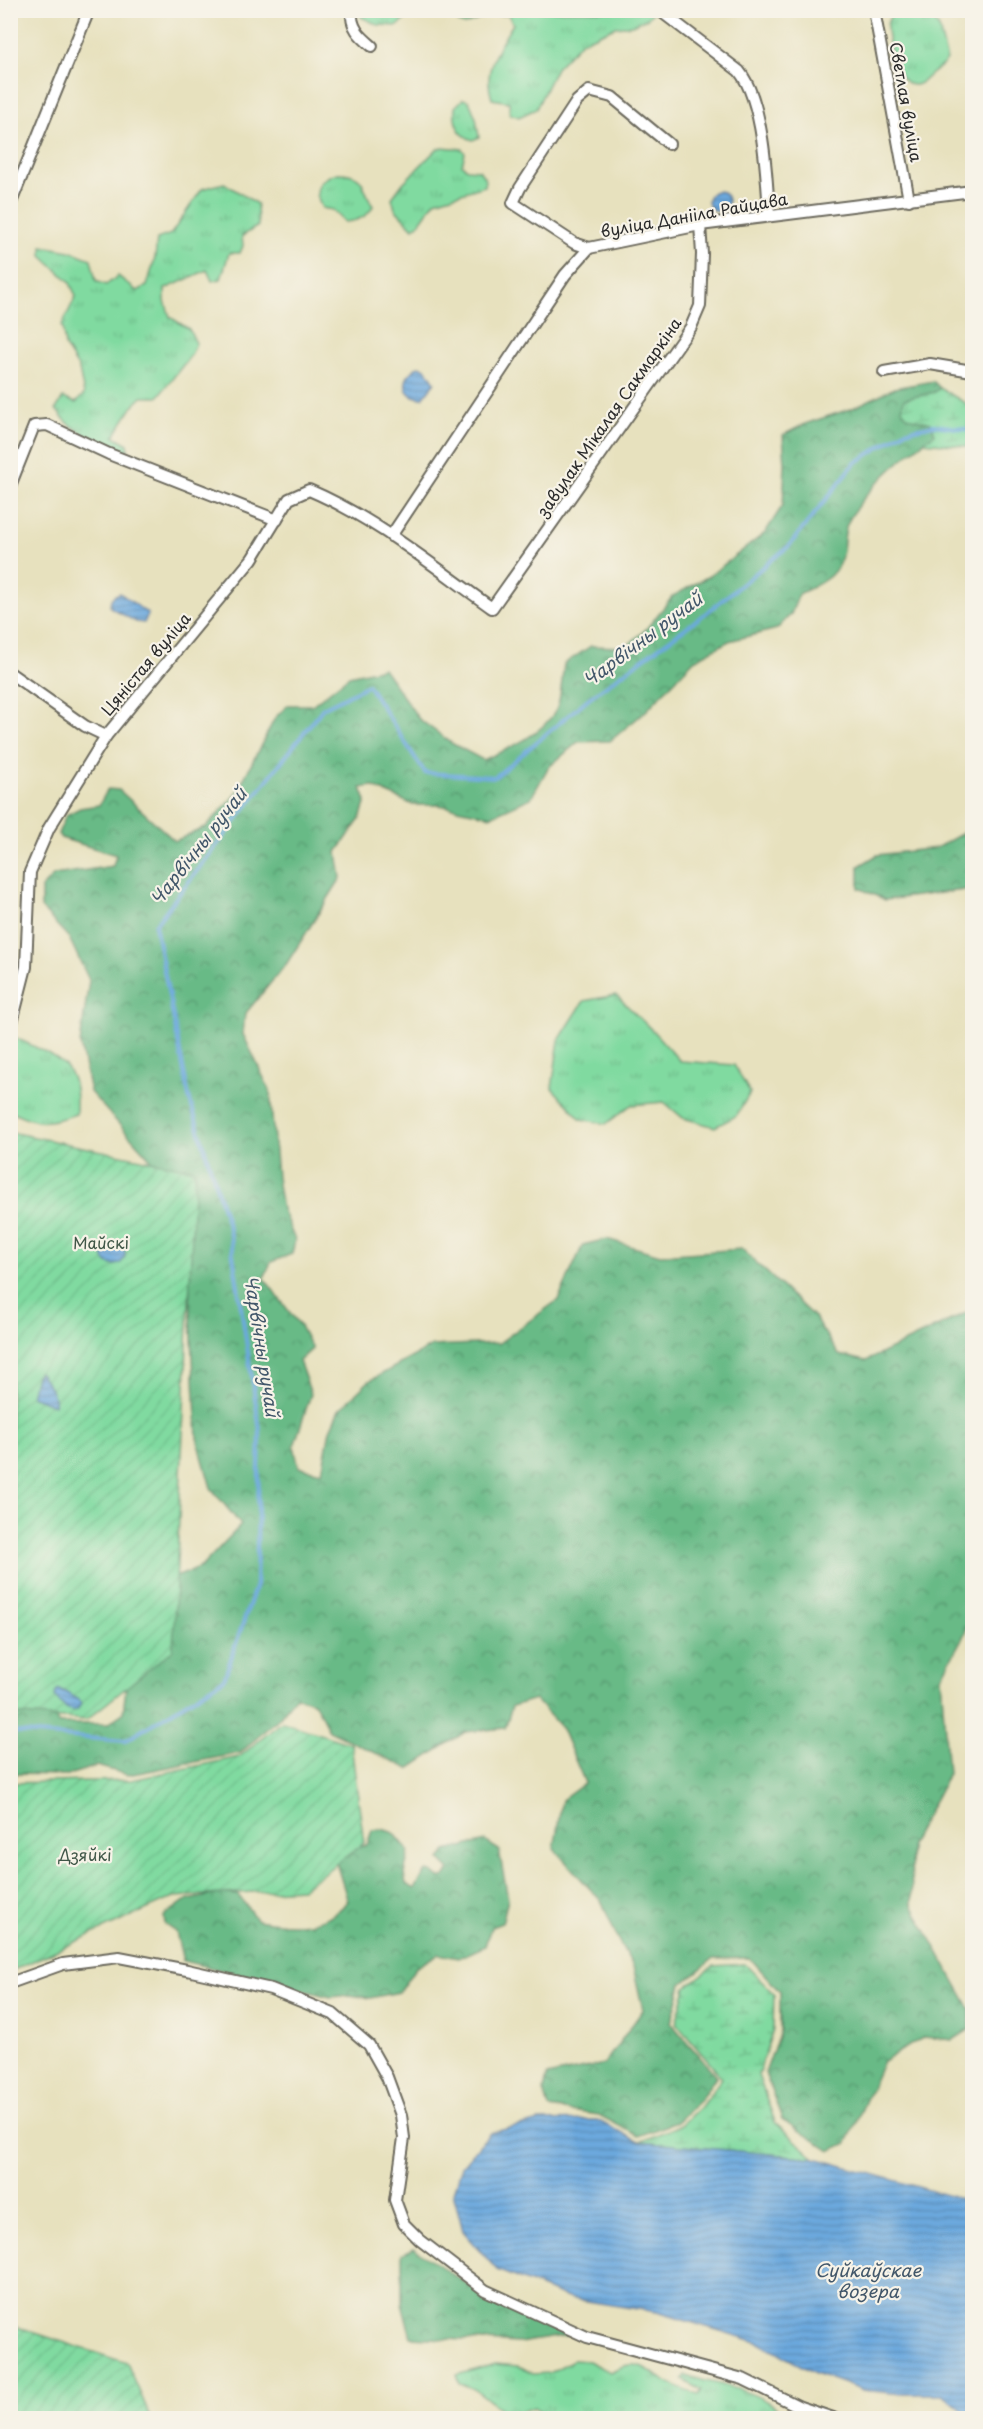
<svg xmlns="http://www.w3.org/2000/svg" width="983" height="2429" font-family="'Playpen Sans',sans-serif">
	<defs>
		<pattern id="grass-tufts" width="24" height="20" patternUnits="userSpaceOnUse" patternTransform="scale(1.5)"><rect width="24" height="20" fill="#80daa0"/><path d="M3 7l-1-3M5 7V3M7 7l1-3M15 17l-1-3M17 17v-4M19 17l1-3" fill="none" stroke="#6fbb8a"/></pattern>
		<pattern id="forest-crowns" width="20" height="18" patternUnits="userSpaceOnUse" patternTransform="scale(1.5)"><rect width="20" height="18" fill="#68ba86"/><path d="M2 6a3 3 0 1 1 6 0M12 15a3 3 0 1 1 6 0" fill="none" stroke="#56976e"/></pattern>
		<pattern id="wetland-marsh" width="20" height="14" patternUnits="userSpaceOnUse" patternTransform="scale(1.5)"><rect width="20" height="14" fill="#80daa0"/><path d="M1 5h8M5 5V1M11 12h8M15 12V8" fill="none" stroke="#6fbb8a"/></pattern>
		<pattern id="garden-furrows" width="10" height="10" patternUnits="userSpaceOnUse" patternTransform="scale(1.5)"><rect width="10" height="10" fill="#80daa0"/><path d="M-1 1l2-2M0 10L10 0M9 11l2-2" fill="none" stroke="#6fbb8a"/></pattern>
		<pattern id="water-rules" width="6" height="5" patternUnits="userSpaceOnUse" patternTransform="scale(1.5)"><rect width="6" height="5" fill="#6ca9de"/><path d="M0 2.5h6" fill="none" stroke="#598ab4"/></pattern>
	</defs>
	<rect width="100%" height="100%" fill="#f7f3e8"/>
	<filter id="ink" filterUnits="userSpaceOnUse"><feTurbulence type="fractalNoise" baseFrequency=".0167" numOctaves="2"/><feDisplacementMap in="SourceGraphic" scale="12" xChannelSelector="R" yChannelSelector="G"/><feConvolveMatrix kernelMatrix="1 2 1 2 8 2 1 2 1" color-interpolation-filters="sRGB"/></filter>
	<filter id="wash" filterUnits="userSpaceOnUse"><feTurbulence type="fractalNoise" baseFrequency=".008" numOctaves="4" result="noise"/><feDisplacementMap in="SourceGraphic" scale="24" xChannelSelector="R" yChannelSelector="G"/><feGaussianBlur stdDeviation="1.35" result="paint"/><feColorMatrix in="noise" values="0 0 0 0 0 0 0 0 0 0 0 0 0 0 0 0 0 1.4 0 .05"/><feComposite in="paint" operator="in"/></filter>
	<g filter="url(#wash)">
		<rect width="100%" height="100%" fill="#e7e1be"/>
		<g fill="url(#grass-tufts)" stroke="#568266" stroke-width="1.5">
			<path d="M360,11v-1l54,1 -16,15 -20,-1 -17,-8z"/>
			<path d="M449,11h204l-5,7 -16,7 -17,2 -34,15 -25,26 -20,41 -17,8 -9,-3 -1,-12 -17,-3c-10,-29 6,-51 21,-75l-5,-9h-18l-25,10 -6,-2z"/>
			<path d="M895,11h32l12,17 8,32c-5,7 -10,9 -17,15 -5,4 -7,9 -15,10 -18,2 -28,-44 -28,-58 0,-6 4,-12 8,-16z"/>
			<path d="M463,99l6,2 7,17 3,19 -6,3c-15,-4 -20,-19 -18,-33z"/>
			<path d="M442,147l20,2 3,4 -3,12 5,4 12,1 7,10 -1,6 -50,15 -17,24 -5,3 -18,-19 -3,-11 11,-15 34,-34z"/>
			<path d="M337,173c31,0 24,15 36,33 -5,11 -16,15 -28,16l-12,-12 -11,-2c-10,-18 -4,-29 15,-35z"/>
			<path d="M224,183l33,21 1,22 -16,10 1,10 -3,7h-11l-8,26 -9,2 -5,-11 -42,19v12l5,16 19,12 7,14 -5,12 -33,42h-16l-9,9 -19,30 14,8v7c-25,-7 -57,-18 -72,-42l7,-11 13,5 8,-9 -5,-25 -14,-23 -3,-21 14,-29 -7,-15 -27,-25v-10l28,5 21,8 5,22 10,4 12,-9 19,15 10,-5 8,-28 2,-19 14,-5 31,-45z"/>
			<path d="M616,995l36,35 28,31 54,4 16,28 -14,23 -21,11 -32,-9 -19,-16 -33,3 -25,19 -25,-5 -29,-31 7,-48 25,-39z"/>
			<path d="M16,1038c15,7 46,20 53,33 8,13 7,29 7,43 -29,10 -37,11 -65,-3v-66z"/>
			<path d="M573,2360l16,1 21,11c29,-15 34,-4 57,10 9,6 21,9 32,13l3,-5 -19,-10 3,-4c31,8 67,13 92,33v7l-10,2h-145l-5,-2 -4,2h-62l-18,-11c-6,2 -13,5 -19,5 -21,1 -31,-24 -55,-28l-3,-9 38,-11 23,2 15,8 16,-1z"/>
		</g>
		<g fill="url(#forest-crowns)" stroke="#4a7258" stroke-width="1.5">
			<path d="M933,381l7,7 -5,4 -30,7 3,18 23,6 4,11c-30,21 -72,57 -88,90 -3,8 -3,19 -4,27 -4,26 -23,32 -44,43l-8,20 -14,15 -48,12 -35,19 -48,51 -36,30 -32,1 -30,26 -17,30 -40,18 -52,-11h-26l-41,-19 -11,2 5,13 -6,18 -23,33 4,26 -54,85 -42,51 -2,20 27,57 7,86 5,32 13,31 -3,14 -21,8 -7,16 36,48 12,23 -13,12 12,33 -17,52 5,21 23,5 8,-42 9,-20 30,-29 63,-35 67,-3 59,-43 25,-55 24,-6 53,16 82,-6 73,69 24,37 27,6 106,-51v298l-7,25 -24,44 7,97 -37,71 1,60 58,104v20l-17,11 -29,-3 -41,24 -36,82 -17,8 -48,-32 -17,-46 15,-42v-39l-30,-34 -37,1 -31,25 -11,39 45,53 -16,24 -23,22 -39,14 -39,-21 -50,-7 -5,-17 3,-15 57,-12 39,-54 -10,-44 -16,-28 -15,-36 -48,-53 8,-49 23,-17 -23,-54 -27,-30 -23,7 -7,22 -40,4 -56,37 -80,-38 -14,-28 -19,-7 -17,22 -39,35 -112,22 -31,-9 -29,9 -57,-1v-63l40,-7 8,20h48l16,-11 8,-68 17,-57 53,-21 40,-42 -30,-37 -14,-50 -10,-200 -5,-44 -92,-102 -10,-48 9,-64 -20,-42 -28,-30v-20l13,-13 59,-9 3,-11 -55,-17 -3,-4 8,-19 14,-7 19,-3 9,-16 11,1 56,51 31,-14 30,-33 39,-76 13,-13h24l37,-29 34,-8 36,51 34,25 30,16c25,-11 59,-25 73,-50 5,-9 6,-34 8,-46l27,-18 35,1 20,-18 27,-33 36,-20 56,-43 18,-28 2,-41 -2,-29 22,-11 48,-16 41,-20z"/>
			<path d="M972,828v61l-87,11 -26,-12v-22l18,-11 59,-7z"/>
			<path d="M382,1829l12,4 15,18 -5,23 2,10 9,5 11,-18 6,1 7,6 6,-2 5,-6 -10,-10 6,-9 39,-10 14,9 9,49 -6,24 -11,4 -6,19 -26,12 -21,-4 -23,14 -16,24 -29,6 -20,-3 -19,2 -148,-36 -7,-29 -11,-8 -1,-8 21,-15 36,-8 17,2 19,25c33,6 68,9 91,-19l-11,-35 -2,-14 32,-7 5,-15z"/>
			<path d="M414,2248l69,47 86,40 -50,8 -108,-6 -9,-34v-49z"/>
		</g>
		<g fill="url(#wetland-marsh)" stroke="#568266" stroke-width="1.5">
			<path d="M940,388l32,19v40l-49,-5 12,-8 -4,-11 -23,-6 -6,-7 2,-11 31,-7z"/>
			<path d="M745,1964l29,30 -1,35 -15,46 17,47 40,36 -176,-16 42,-17 22,-21 19,-26 -46,-55 10,-36 28,-21z"/>
		</g>
		<g fill="url(#garden-furrows)" stroke="#568266" stroke-width="1.5">
			<path d="M10,1132l185,38 -22,480 -87,70 -75,-6z"/>
			<path d="M282,1722l69,22 13,99 -62,46 -128,8 -163,74v-188l121,-3 107,-23z"/>
			<path d="M11,2325l116,38 24,55h-140z"/>
		</g>
		<g fill="url(#water-rules)" stroke="#4c6a84" stroke-width="1.5">
			<circle cx="718" cy="201" r="10"/>
			<path d="M419,366l7,3 9,13 -12,16c-24,-1 -21,-23 -4,-32z"/>
			<path d="M120,593l28,21 -4,9 -8,-1 -26,-15c0,-8 2,-11 10,-14z"/>
			<circle cx="114" cy="1254" r="11"/>
			<path d="M39,1372c7,9 17,21 15,33l-23,-9 5,-20z"/>
			<path d="M59,1689l19,10 3,5 -4,6c-10,2 -16,-6 -22,-13l1,-6z"/>
			<path d="M597,2120l42,22 176,16 157,44v214l-6,-3 -23,-19h-40l-42,-4 -46,-17 -58,-31 -100,-30 -89,-14 -71,-28 -34,-39 -10,-39 9,-26 28,-33 50,-12z"/>
		</g>
		<g fill="none" stroke-linecap="round" stroke-linejoin="round">
			<path stroke="#6ca9de" stroke-width="4" d="M10,1732l115,9 99,-62 32,-94 4,-154 -31,-202 -40,-132 -34,-172 168,-217 45,-23 57,88 70,4 94,-79 117,-85 83,-67 66,-83 50,-32 29,-6 38,5"/>
		</g>
	</g>
	<g filter="url(#ink)">
		<g fill="none" stroke-linecap="round" stroke-linejoin="round">
			<g stroke="#6d6b5e" stroke-width="14">
				<g id="street">
					<path d="M352,10c-2,17 8,26 20,36"/>
					<path d="M874,10l35,190"/>
					<path d="M663,13l76,58c24,29 28,106 30,144"/>
					<path d="M10,205l79,-195"/>
					<path d="M589,248l-15,-5 -61,-40 7,-15 57,-87 12,-10 23,6 57,47"/>
					<path d="M884,372l46,-8 42,7"/>
					<path d="M10,486l24,-60 13,-1 62,29 168,66"/>
					<path d="M391,536l174,-261 24,-27 111,-23 272,-34"/>
					<path d="M10,673l75,53 21,10"/>
					<path d="M10,1030l16,-63 4,-95 19,-44 57,-92 146,-177 37,-60 20,-9c66,28 124,76 183,118l199,-281 9,-21 2,-52 -2,-29"/>
					<path d="M10,1983l53,-19 56,-7 68,13 84,19 62,25 36,31 18,32 14,38 3,23 -9,62 9,24 16,16 65,50 102,47 156,42 57,28 33,11"/>
				</g>
			</g>
			<use href="#street" stroke="#fff" stroke-width="10"/>
		</g>
	</g>
	<g text-anchor="middle" stroke-width="4.5" stroke-linejoin="round" paint-order="stroke">
		<g font-size="16" fill="#2b2b2b" stroke="#f7f3e8">
			<text transform="translate(906 102) rotate(80)" y="6">Светлая вуліца</text>
			<text transform="translate(694 215) rotate(-10)" y="6">вуліца Данііла Райцава</text>
			<text transform="translate(609 417) rotate(-55)" y="6">завулак Мікалая Сакмаркіна</text>
			<text transform="translate(146 664) rotate(-50)" y="6">Цяністая вуліца</text>
		</g>
		<g font-size="16" fill="#405748" stroke="#f7f3e8">
			<text x="101" y="1249">Майскі</text>
			<text x="85" y="1861">Дзяйкі</text>
		</g>
		<g font-size="18" font-style="italic" fill="#42576a" stroke="#f7f3e8">
			<text transform="translate(643 640) rotate(-37)" y="6">Чарвічны ручай</text>
			<text transform="translate(199 847) rotate(-52)" y="6">Чарвічны ручай</text>
			<text transform="translate(261 1346) rotate(81)" y="6">Чарвічны ручай</text>
			<text x="868" y="2277">Суйкаўскае<tspan x="868" dy="21">возера</tspan></text>
		</g>
	</g>
	<rect width="983" height="2429" fill="none" stroke="#f7f3e8" stroke-width="36"/>
</svg>
